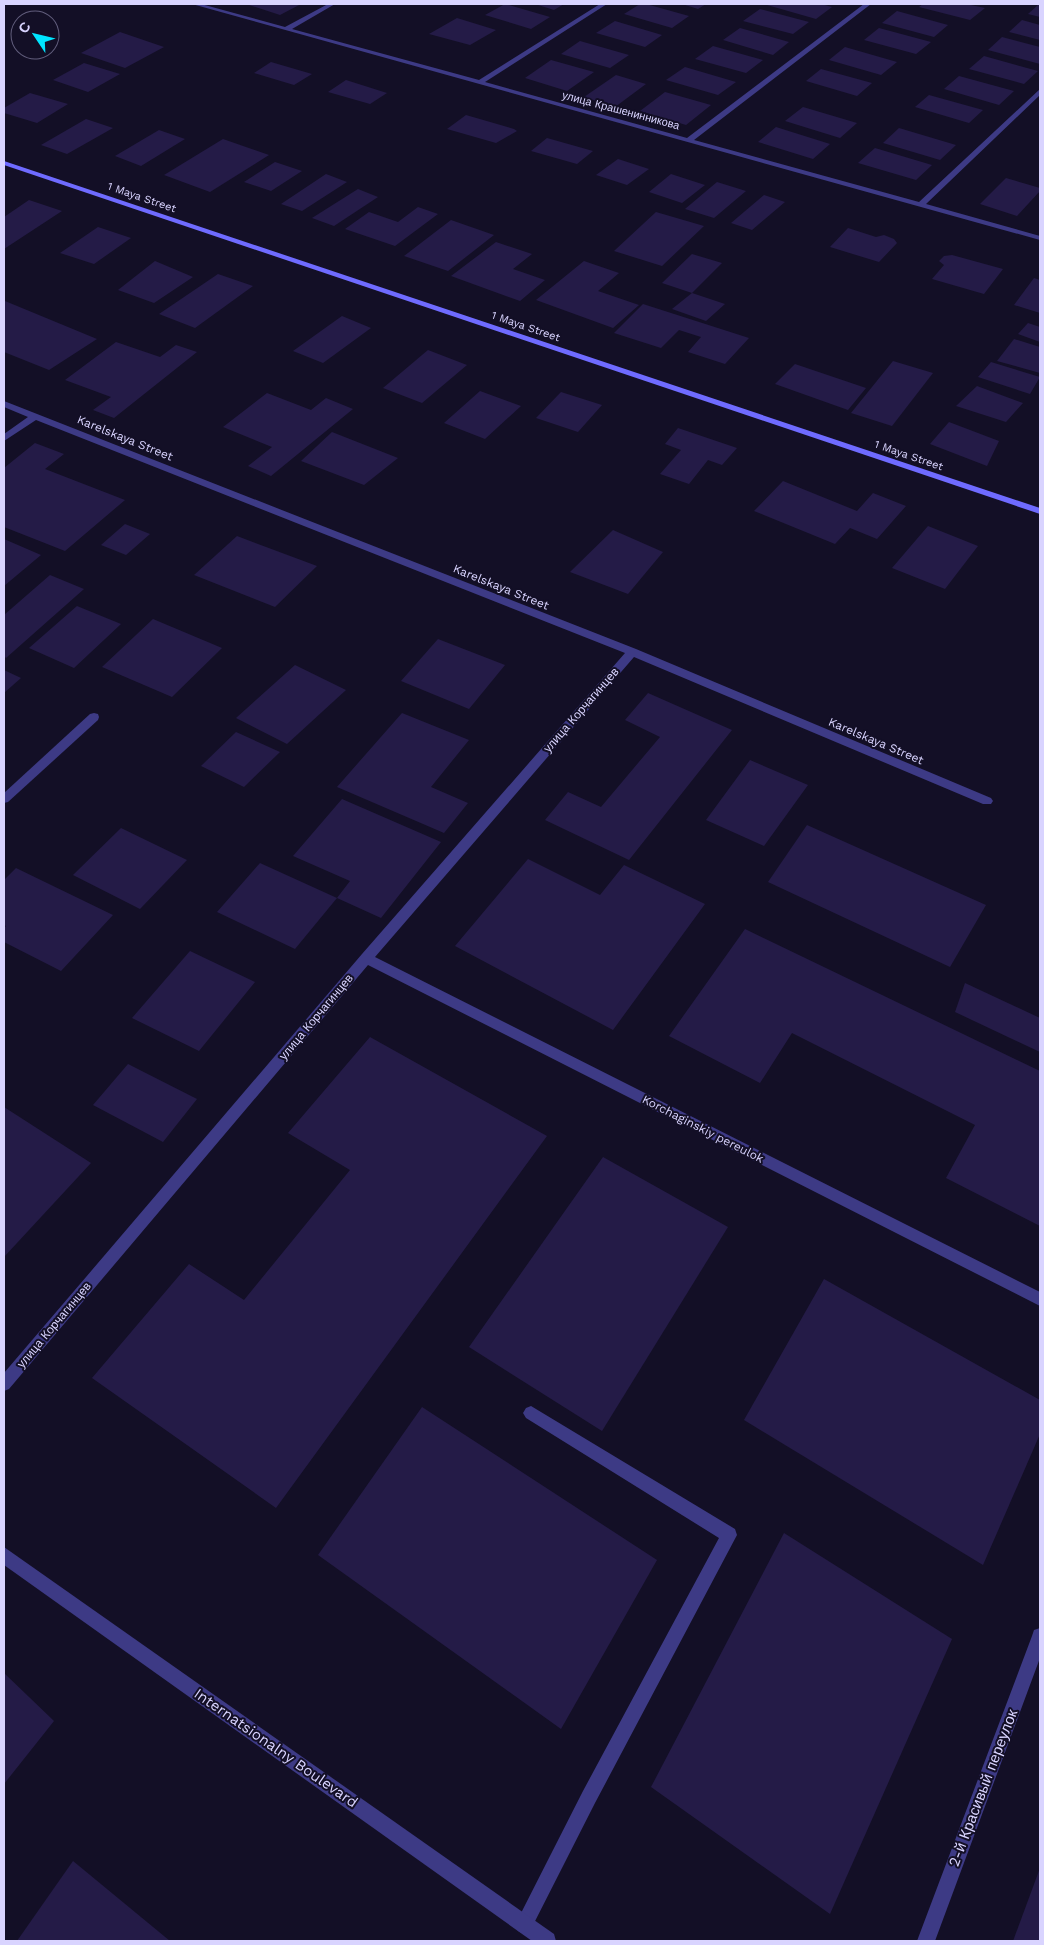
<svg xmlns="http://www.w3.org/2000/svg" width="1044" height="1945" font-family="'Work Sans',sans-serif">
	<rect width="100%" height="100%" fill="#130f26"/>
	<g fill="#241b47">
		<path d="M246,4h55l-21,11z"/>
		<path d="M505,4l45,13 -19,12 -46,-14z"/>
		<path d="M535,4h29l-10,6z"/>
		<path d="M640,4h6l43,12 -17,12 -48,-14z"/>
		<path d="M682,4h24l-8,5z"/>
		<path d="M769,4h52l11,3 -16,12 -49,-14z"/>
		<path d="M923,4h43l19,4 -15,12 -51,-13z"/>
		<path d="M1039,4l1,13 -12,-3z"/>
		<path d="M760,9l49,13 -16,12 -50,-13z"/>
		<path d="M897,11l51,14 -14,12 -52,-14z"/>
		<path d="M457,18l39,12 -26,15 -41,-11z"/>
		<path d="M1022,20l18,5v15l-31,-8z"/>
		<path d="M615,21l47,14 -17,12 -49,-14z"/>
		<path d="M740,28l49,14 -16,13 -50,-15z"/>
		<path d="M879,28l52,14 -15,12 -52,-14z"/>
		<path d="M120,32l44,15 -39,21 -44,-15z"/>
		<path d="M1002,37l38,10v17l-52,-14z"/>
		<path d="M580,41l49,14 -19,13 -49,-14z"/>
		<path d="M713,46l50,14 -17,13 -51,-14z"/>
		<path d="M845,47l52,15 -16,13 -52,-15z"/>
		<path d="M984,56l54,15 -14,13 -55,-15z"/>
		<path d="M551,60l43,12 -27,19 -42,-13z"/>
		<path d="M271,62l41,12 -18,11 -40,-12z"/>
		<path d="M84,63l36,11 -32,18 -35,-12z"/>
		<path d="M685,67l51,15 -18,13 -52,-15z"/>
		<path d="M821,69l51,14 -15,13 -51,-15z"/>
		<path d="M616,75l30,9 -31,23 -31,-10z"/>
		<path d="M959,76l55,15 -15,14 -55,-16z"/>
		<path d="M346,80l41,13 -17,11 -42,-12z"/>
		<path d="M665,92l46,13 -25,20 -46,-14z"/>
		<path d="M30,93l38,11 -31,19 -33,-10v-5z"/>
		<path d="M929,95l54,15 -14,13 -54,-16z"/>
		<path d="M803,107l54,16 -17,15 -55,-17z"/>
		<path d="M466,115l48,14 3,2 -21,12 -49,-14z"/>
		<path d="M86,119l27,9 -46,26 -26,-9z"/>
		<path d="M776,127l54,17 -17,15 -55,-17z"/>
		<path d="M899,128l57,17 -16,15 -57,-17z"/>
		<path d="M159,130l26,9 -44,27 -26,-10z"/>
		<path d="M547,138l46,13 -16,13 -46,-13z"/>
		<path d="M223,139l46,16 -59,37 -46,-17z"/>
		<path d="M875,148l57,17 -16,15 -58,-17z"/>
		<path d="M618,159l31,10 -22,16 -31,-10z"/>
		<path d="M275,162l27,9 -31,20 -27,-9z"/>
		<path d="M326,174l21,8 -45,29 -21,-7z"/>
		<path d="M671,174l34,11 -23,18 -33,-11z"/>
		<path d="M1006,178l34,10v3l-23,25 -37,-12z"/>
		<path d="M717,182l29,9 -32,27 -29,-9z"/>
		<path d="M358,189l20,8 -44,29 -22,-8z"/>
		<path d="M764,195l21,7 -33,28 -21,-7z"/>
		<path d="M29,200l33,11 -58,38v-32z"/>
		<path d="M418,207l20,7 -43,32 -50,-17 24,-17 29,10z"/>
		<path d="M656,212l48,14 -42,40 -48,-15z"/>
		<path d="M451,220l43,15 -46,36 -44,-15z"/>
		<path d="M98,227l33,11 -37,26 -34,-11z"/>
		<path d="M848,228l28,9 8,-2 10,4 3,4 -18,19 -49,-15z"/>
		<path d="M496,242l36,12 -19,15 32,11 -25,21 -69,-25z"/>
		<path d="M692,254l30,9 -30,30 -30,-10z"/>
		<path d="M952,255l51,14 -19,25 -52,-15 12,-14 -5,-4 5,-5z"/>
		<path d="M155,261l38,16 -39,26 -36,-13z"/>
		<path d="M584,261l35,12 -21,18 41,14 -26,23 -77,-28z"/>
		<path d="M218,274l35,12 -58,42 -36,-14z"/>
		<path d="M1034,278l6,2v33l-26,-8z"/>
		<path d="M692,293l33,11 -19,17 -34,-12z"/>
		<path d="M5,301l92,38 -48,31 -45,-18z"/>
		<path d="M643,304l106,34 -24,26 -37,-12 13,-15 -22,-7 -18,18 -47,-15z"/>
		<path d="M342,316l29,12 -48,35 -30,-12z"/>
		<path d="M1028,323l12,4v15l-22,-8z"/>
		<path d="M1014,339l26,8v26l-43,-12z"/>
		<path d="M116,342l44,15 16,-12 21,7 -83,66 -21,-8 18,-13 -46,-17z"/>
		<path d="M428,350l39,15 -45,38 -39,-15z"/>
		<path d="M893,361l40,12 -41,53 -41,-13z"/>
		<path d="M991,362l49,15 -10,17 -52,-17z"/>
		<path d="M795,364l71,24 -18,22 -73,-26z"/>
		<path d="M977,386l46,17 -17,19 -50,-16z"/>
		<path d="M480,391l41,15 -36,33 -41,-16z"/>
		<path d="M561,392l41,13 -24,27 -42,-14z"/>
		<path d="M267,393l44,17 15,-12 27,11 -82,67 -23,-10 24,-19 -49,-20z"/>
		<path d="M949,422l50,19 -12,25 -57,-22z"/>
		<path d="M678,428l59,20 -15,17 -14,-5 -19,24 -29,-10 21,-24 -16,-6z"/>
		<path d="M332,432l66,26 -34,27 -63,-24z"/>
		<path d="M35,443l29,11 -19,15 80,31 -60,51 -61,-24v-59z"/>
		<path d="M783,481l74,30 16,-18 33,13 -29,33 -27,-11 -15,16 -81,-33z"/>
		<path d="M125,524l25,10 -24,21 -25,-10z"/>
		<path d="M928,526l50,20 -33,43 -53,-21z"/>
		<path d="M613,530l50,22 -35,42 -58,-22z"/>
		<path d="M237,536l80,30 -42,41 -81,-32z"/>
		<path d="M4,539l37,16 -37,31z"/>
		<path d="M50,575l34,14 -78,69 -2,-2v-41z"/>
		<path d="M77,606l44,18 -47,44 -45,-20z"/>
		<path d="M153,619l69,29 -50,49 -70,-30z"/>
		<path d="M438,639l67,26 -36,44 -68,-28z"/>
		<path d="M295,665l51,25 -59,54 -51,-26z"/>
		<path d="M4,670l17,8 -17,15z"/>
		<path d="M648,693l84,37 -103,130 -84,-40 23,-28 33,15 59,-70 -35,-17z"/>
		<path d="M402,713l67,27 -38,47 37,16 -24,30 -107,-46z"/>
		<path d="M236,732l44,20 -36,35 -43,-21z"/>
		<path d="M750,760l58,25 -44,61 -58,-26z"/>
		<path d="M342,799l99,43 -60,76 -44,-20 13,-17 -57,-25z"/>
		<path d="M807,825l179,80 -36,62 -182,-85z"/>
		<path d="M121,828l66,32 -47,49 -67,-34z"/>
		<path d="M528,859l72,36 24,-30 81,39 -92,126 -158,-84z"/>
		<path d="M260,863l77,35 -42,51 -78,-37z"/>
		<path d="M16,868l97,47 -52,56 -57,-29v-14l2,-2 -2,-1v-20l1,-2 -1,-1v-22z"/>
		<path d="M745,929l295,142v155l-94,-48 29,-53 -183,-92 -32,50 -91,-47z"/>
		<path d="M190,951l65,31 -56,69 -67,-33z"/>
		<path d="M965,983l75,35v34l-85,-40z"/>
		<path d="M370,1037l177,99 -271,372 -184,-130 97,-114 55,36 106,-130 -62,-37z"/>
		<path d="M128,1064l69,35 -34,43 -70,-37z"/>
		<path d="M4,1107l87,56 -87,94z"/>
		<path d="M603,1157l125,70 -126,204 -133,-84z"/>
		<path d="M824,1279l216,121v34l-57,131 -239,-145z"/>
		<path d="M422,1407l235,153 -96,169 -243,-174z"/>
		<path d="M784,1533l168,106 -122,275 -179,-127z"/>
		<path d="M4,1673l50,48 -50,63z"/>
		<path d="M73,1861l97,80h-153z"/>
		<path d="M1040,1868v73h-27z"/>
	</g>
	<g fill="none" stroke-linecap="round" stroke-linejoin="round">
		<g fill="#3d3a85" fill-rule="evenodd">
			<path d="M94,713l4,1 1,3 -1,3 -90,82 -4,1v-10l86,-79z"/>
			<path d="M531,1406l204,123 2,6 -142,268 -65,128 -6,3 -6,-3 -3,-6 3,-6 65,-128 136,-253 -193,-120 -3,-5 3,-5z"/>
		</g>
		<g fill="#3d3a85" fill-rule="evenodd">
			<path d="M192,4h9l84,23 43,-23h7l-43,25 187,51 121,-76h7l-122,78 202,56 177,-134h7l-177,136 225,62 121,-113v6l-114,109 114,32v4z"/>
			<path d="M4,401l632,248 355,149 2,3 -2,3h-8l-349,-147 -259,300 665,335v14l-672,-341 -359,424 -5,2v-18l358,-419 263,-301 -589,-233 -32,21v-7l24,-17 -24,-10z"/>
			<path d="M4,1547l550,387 2,7h-24l-528,-376z"/>
			<path d="M1040,1628v30l-105,283h-18l115,-305 2,-6z"/>
		</g>
		<path fill="#6f6bff" fill-rule="evenodd" d="M4,161l1036,347v6l-1036,-349z"/>
	</g>
	<g text-anchor="middle" stroke-width="4" stroke-linejoin="round" paint-order="stroke">
		<g font-size="11" fill="#d9d4ff" stroke="#130f26">
			<text transform="translate(621 110) rotate(15)" y="4">улица Крашенинникова</text>
			<text transform="translate(142 197) rotate(19)" y="4">1 Maya Street</text>
			<text transform="translate(526 326) rotate(19)" y="4">1 Maya Street</text>
			<text transform="translate(909 455) rotate(19)" y="4">1 Maya Street</text>
		</g>
		<g font-size="12" fill="#d9d4ff" stroke="#130f26">
			<text transform="translate(125 438) rotate(22)" y="4">Karelskaya Street</text>
			<text transform="translate(501 587) rotate(22)" y="4">Karelskaya Street</text>
			<text transform="translate(581 710) rotate(-49)" y="4">улица Корчагинцев</text>
			<text transform="translate(876 741) rotate(23)" y="4">Karelskaya Street</text>
			<text transform="translate(316 1017) rotate(-50)" y="4">улица Корчагинцев</text>
			<text transform="translate(703 1129) rotate(27)" y="4">Korchaginskiy pereulok</text>
			<text transform="translate(54 1325) rotate(-50)" y="4">улица Корчагинцев</text>
		</g>
		<g font-size="15" fill="#d9d4ff" stroke="#130f26">
			<text transform="translate(276 1748) rotate(35)" y="5">Internatsionalny Boulevard</text>
			<text transform="translate(983 1788) rotate(-69)" y="5">2-й Красивый переулок</text>
		</g>
	</g>
	<rect width="1044" height="1945" fill="none" stroke="#d9d4ff" stroke-width="10"/>
	<g transform="translate(35 35) rotate(305)"><circle r="24" fill="#130f26" stroke="#625e7d"/>
	<path d="M0-4L9 19L0 12L-9 19Z" fill="#00e5ff"/>
	<text y="-8" font-size="14" font-weight="bold" text-anchor="middle" fill="#d9d4ff">С</text>
	</g>
</svg>
